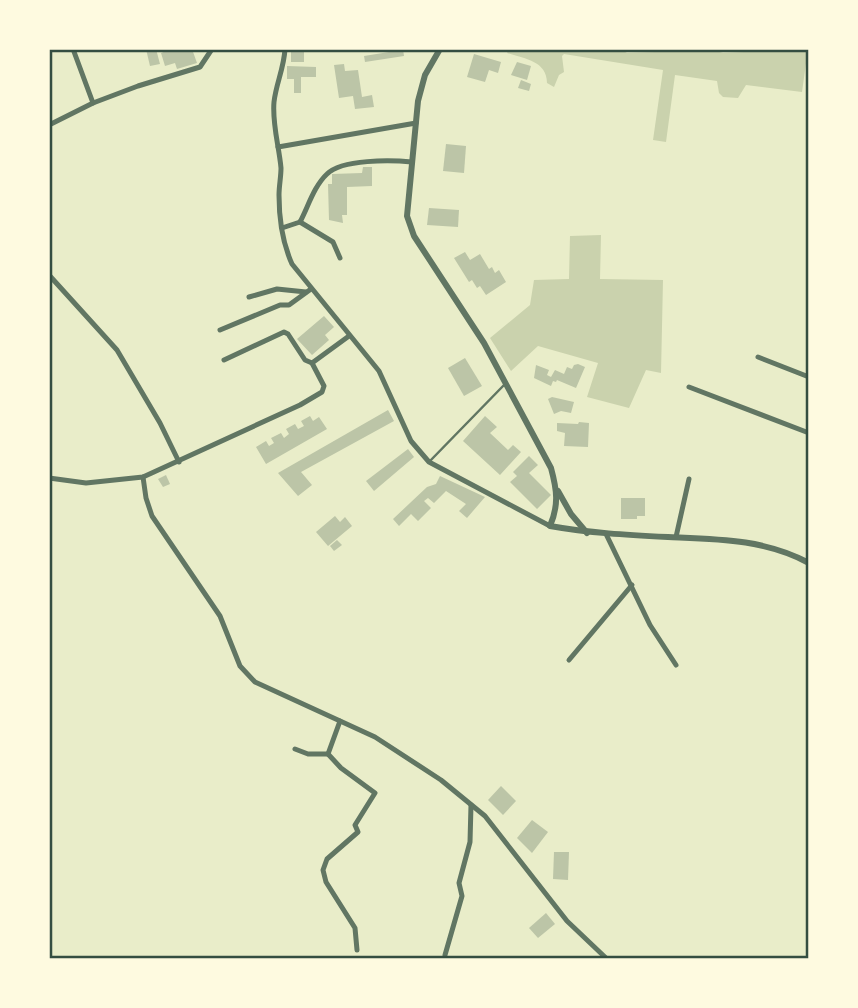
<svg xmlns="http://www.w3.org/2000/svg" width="858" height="1008" font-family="Karla,sans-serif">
	<rect width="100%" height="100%" fill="#e9edc9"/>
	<g fill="#cad2ad">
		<path d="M509,49h111l7,4 28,-1 2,-3h52l14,4 85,-4 -6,43 -56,-7 -8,13 -15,-1 -4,-4 -2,-12 -42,-6 -9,67 -13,-2 10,-70 -99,-16 -2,2 2,16 -5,3 -5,12 -7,-4c0,-22 -22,-24 -40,-30z"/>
		<path d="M601,235l-1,44 63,1 -2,93 -15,-3 -17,38 -42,-11 11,-34 -60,-17 -27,25 -21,-33 40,-33 4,-25 35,-1 1,-43z"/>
	</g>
	<g fill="#bcc5a7">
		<path d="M146,49h10l4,15 -10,2z"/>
		<path d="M171,49h21l5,14 -20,6 -2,-6 -10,3 -4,-13z"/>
		<rect x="291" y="49" width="13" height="13"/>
		<path d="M388,49h15l1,7 -39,6 -1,-6 25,-4z"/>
		<path d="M474,54l27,8 -3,11 -9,-3 -4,12 -18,-5z"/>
		<path d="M517,62l14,4 -4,14 -16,-5z"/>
		<path d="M344,64l1,7 13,-1 4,27 10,-2 2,12 -19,2 -2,-13 -14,2 -5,-33z"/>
		<path d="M287,66l29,1v10h-15v16h-7v-14h-7z"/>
		<path d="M521,80l10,4 -2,7 -11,-3z"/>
		<path d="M446,144l20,2 -2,27 -21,-2z"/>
		<path d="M363,167h9v19l-25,1v28h-5l1,8 -14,-3 -1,-36h4v-10l30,-1z"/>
		<path d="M429,208l30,2 -1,17 -31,-2z"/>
		<path d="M465,252l5,8 10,-6 9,15 3,-2 3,6 4,-3 7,12 -20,13 -6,-9 -3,2 -5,-8 -3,2 -15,-24z"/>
		<path d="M324,316l10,11 -9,8 4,5 -17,15 -15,-16z"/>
		<path d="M465,358l17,28 -18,10 -16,-28z"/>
		<path d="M578,364l7,3 -9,21 -19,-8 -1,2 -3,-1 -2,5 -17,-8 2,-13 13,5 -2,5 4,2 4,-7 9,4 3,-7 5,2 2,-4z"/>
		<path d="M552,397l22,5 -3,11 -10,-2 -7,3 -6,-15z"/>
		<path d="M388,410l6,11 -93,51 11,13 -14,11 -20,-23z"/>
		<path d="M310,416l3,5 6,-4 8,12 -61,35 -10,-17 10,-6 3,5 5,-3 -3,-5 10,-5 3,5 5,-4 -3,-5 9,-5 3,5 6,-3 -3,-5z"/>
		<path d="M485,416l12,11 -7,6 18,17 5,-5 8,7 -21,23 -37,-34z"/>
		<path d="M579,422l10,1 -1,24 -24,-1 1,-13 -8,-2v-8l21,1z"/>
		<path d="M408,449l6,8 -40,34 -8,-10z"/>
		<path d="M529,456l9,9 -9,8 22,22 -14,14 -27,-27 7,-6 -4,-4z"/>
		<path d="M166,475l4,9 -7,3 -5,-8z"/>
		<path d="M440,476l45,21 -18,21 -8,-7 7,-7 -20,-13 -12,12 -6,-5 -4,3 7,7 -13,13 -7,-7 -12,12 -6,-7 34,-32 9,-3z"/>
		<path d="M621,498h24v18h-8v3h-16z"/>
		<path d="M335,516l5,6 5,-5 7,9 -24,20 -12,-14z"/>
		<path d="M337,540l5,5 -8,6 -4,-5z"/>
		<path d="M501,786l15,15 -13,14 -15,-15z"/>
		<path d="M532,820l16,12 -16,21 -15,-15z"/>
		<path d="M554,852h15l-1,28 -15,-1z"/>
		<path d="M546,913l9,11 -17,14 -9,-10z"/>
	</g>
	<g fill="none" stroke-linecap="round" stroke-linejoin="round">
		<path stroke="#617663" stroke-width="2.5" d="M429,462l76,-78"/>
		<g stroke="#617663" stroke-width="5">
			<path d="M73,49l20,54"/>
			<path d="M285,49c-1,19 -9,35 -11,53 -2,22 5,44 7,66 0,9 -2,18 -2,27 0,23 4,49 13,69l87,107 32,70 18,21 121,64"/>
			<path d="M49,125l44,-22 45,-17 62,-19 12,-18"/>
			<path d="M278,147l138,-24"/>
			<path d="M300,222l33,20 7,16"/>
			<path d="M282,228l18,-6c8,-15 14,-36 27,-48 15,-15 64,-14 85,-12"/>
			<path d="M49,275l68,75 43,73 19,39"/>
			<path d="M249,297l28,-8 29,3"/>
			<path d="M220,330l60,-25h9l22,-16"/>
			<path d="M758,357l51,20"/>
			<path d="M224,360l60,-28 4,2 17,26 7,3"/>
			<path d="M689,387l120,46"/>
			<path d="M143,477l3,21 6,18 68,100 20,50 15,16 120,55 66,43 44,36 82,105 40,38"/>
			<path d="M49,478l37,5 57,-6 157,-72 22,-13 2,-6 -12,-23 37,-27"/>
			<path d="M606,534l44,91 26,40"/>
			<path d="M676,537l13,-58"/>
			<path d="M569,660l63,-75"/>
			<path d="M340,721l-12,33 13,14 34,25 -20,32 3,7 -31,27 -4,11 3,12 29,46 2,22"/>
			<path d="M295,749l13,5h20"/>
			<path d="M445,955l17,-59 -3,-13 11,-41 1,-37"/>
		</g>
		<g stroke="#617663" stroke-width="6">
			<path d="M440,49l-15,26 -7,26 -11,115 7,20 70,107 67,125c6,22 8,37 -1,58 39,7 78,9 118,11 48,2 97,2 141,26"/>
			<path d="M558,491l13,23 16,19"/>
		</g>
	</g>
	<rect width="858" height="1008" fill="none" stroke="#fefae0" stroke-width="102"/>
	<rect x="51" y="51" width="756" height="906" fill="none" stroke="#344e41" stroke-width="2.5"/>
</svg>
